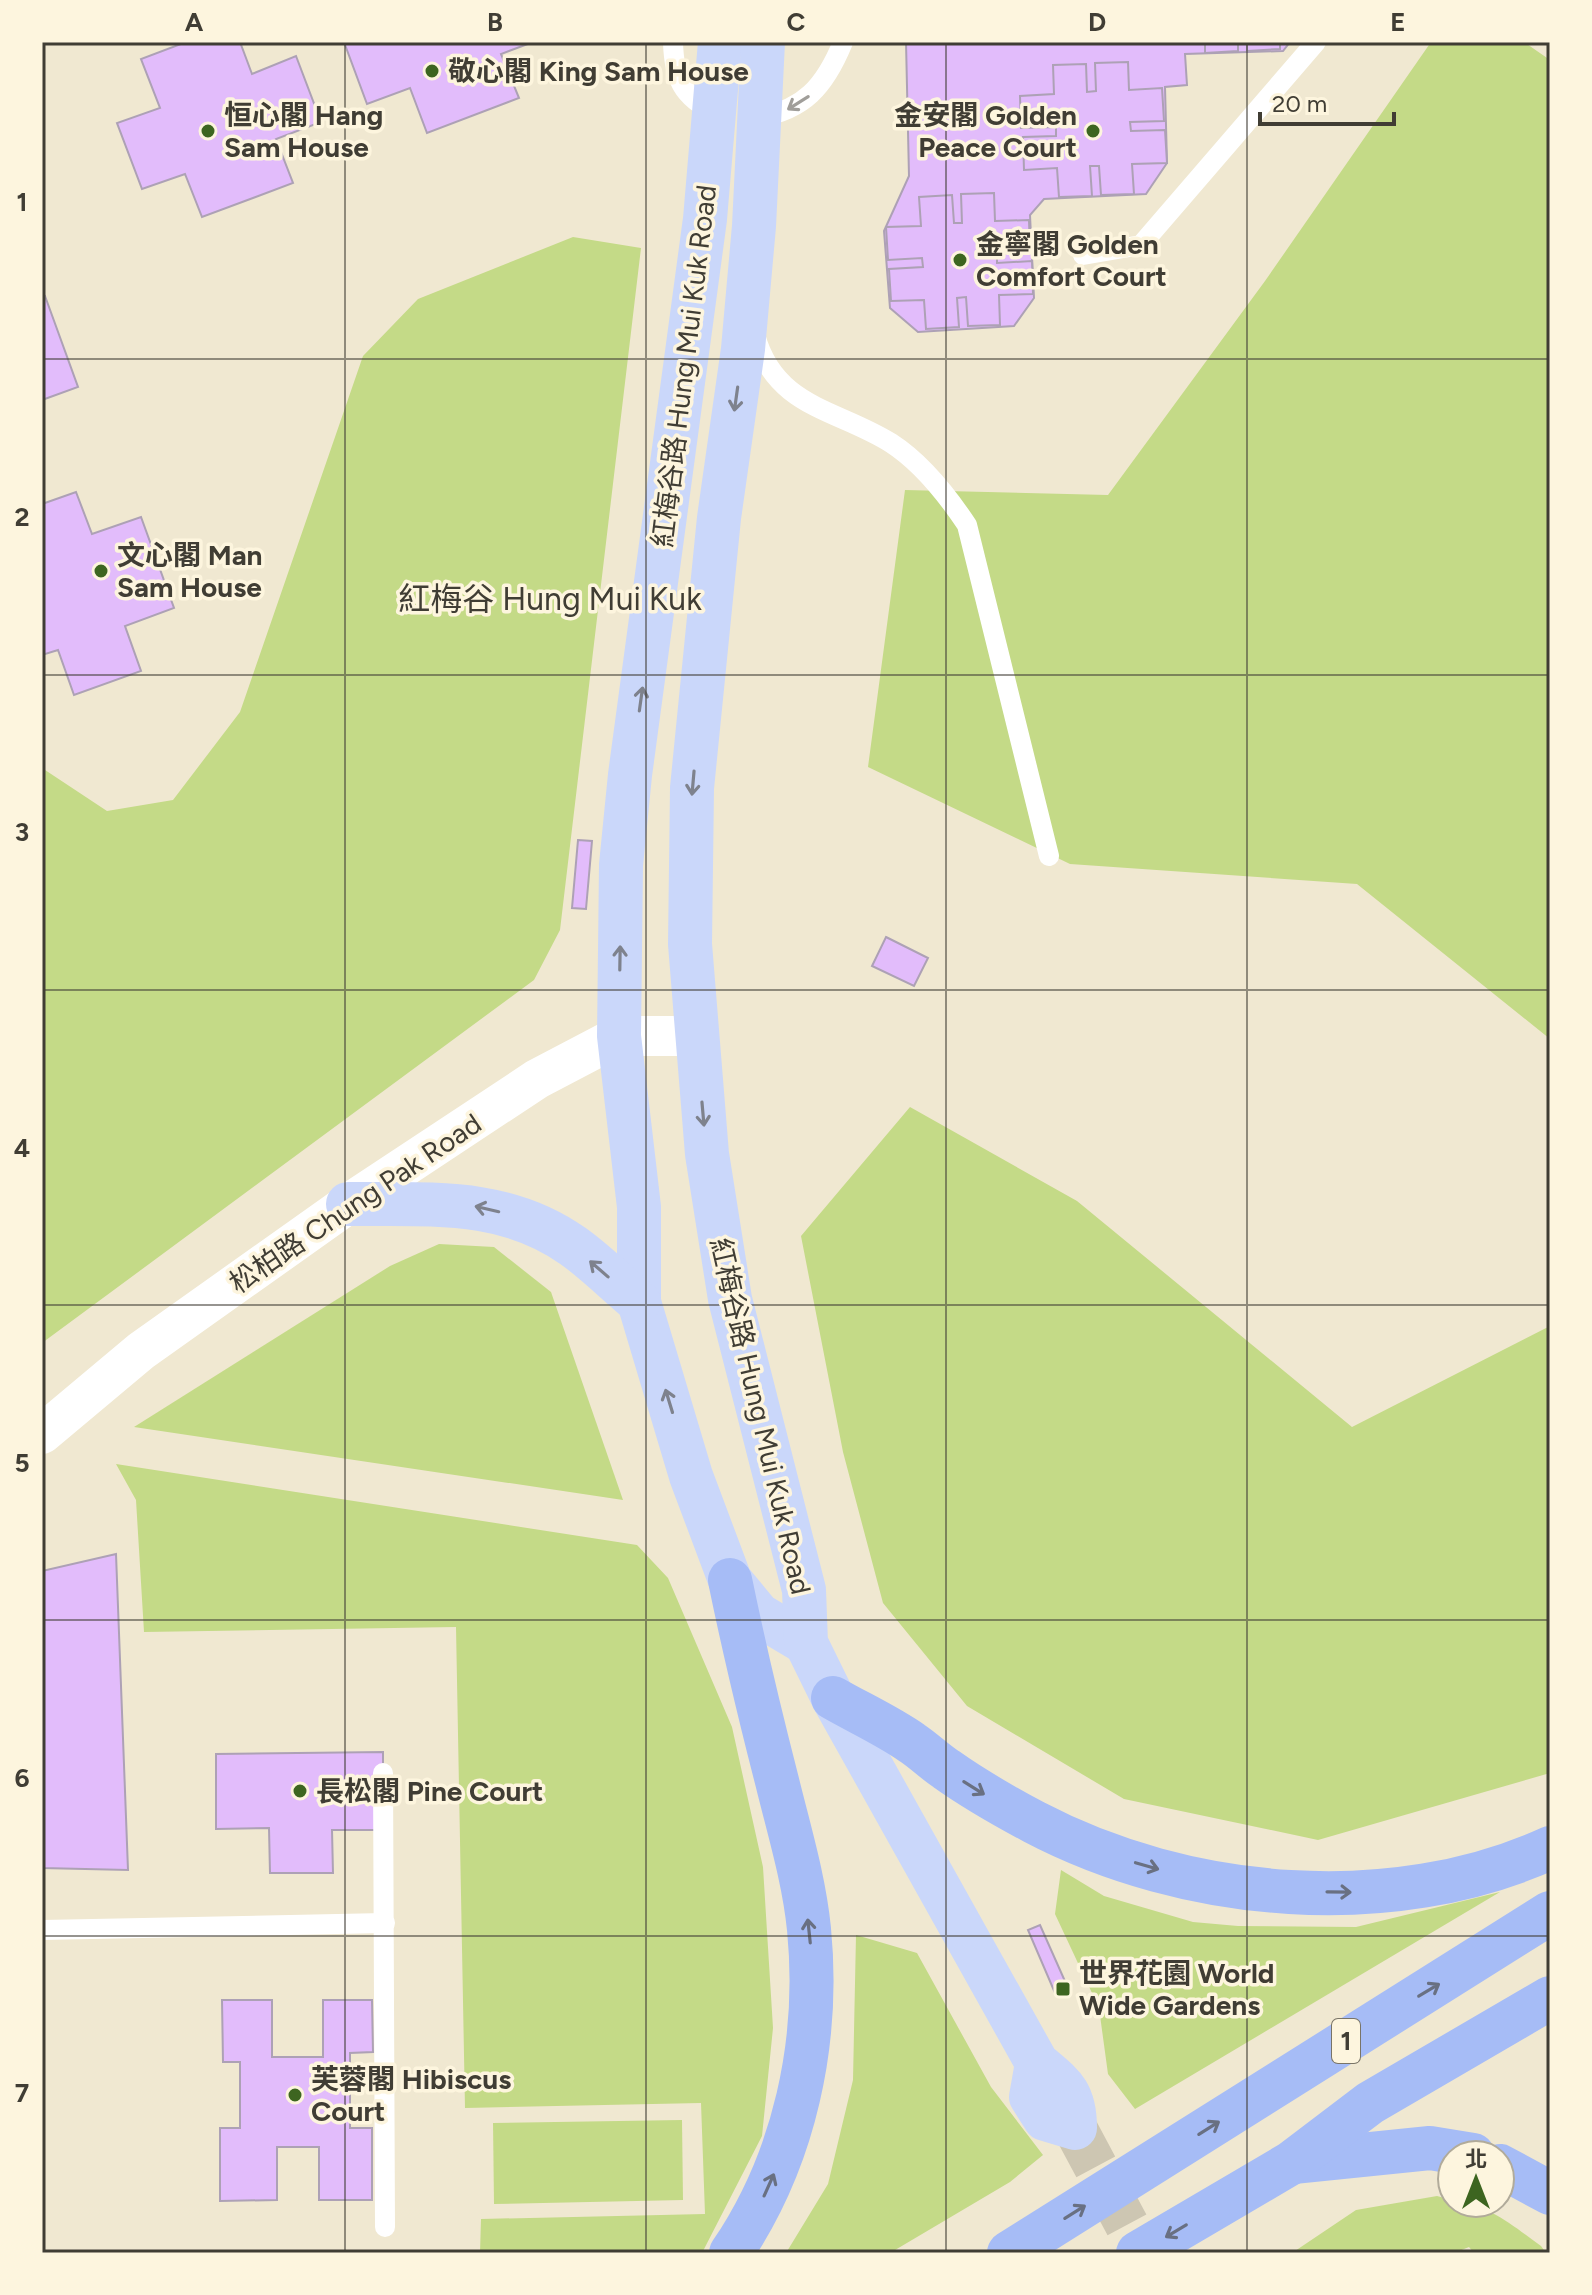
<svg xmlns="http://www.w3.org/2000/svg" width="1592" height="2295" font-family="Figtree,'Noto Sans TC',sans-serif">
	<rect width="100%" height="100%" fill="#f0e8d1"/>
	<g fill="#c4da87">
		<path d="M1431,42h93l26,18v979l-193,-155 -287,-20 -202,-97 37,-277 203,5 157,-214z"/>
		<path d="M573,237l68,11 -81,682 -26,50 -492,363v-575l65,43 66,-11 67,-88 123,-356 55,-57z"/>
		<path d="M910,1107l167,94 275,226 198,-101v447l-232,67 -194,-41 -157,-93 -84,-103 -40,-151 -42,-216z"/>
		<path d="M439,1244l55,3 57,45 72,208 -489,-73 256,-161z"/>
		<path d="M116,1464l521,81 31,33 64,149 31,140 10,161 -11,108 -60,117h-222l1,-34 224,-5 -4,-111 -236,5 -9,-481 -312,5 -8,-132z"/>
		<path d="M1061,1870l43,26 89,26 45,4 118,1 144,-35 -365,217 -27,-35 -9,-66 -44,-94z"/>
		<path d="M856,1935l61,18 74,134 52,68 -33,27 -120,71h-104l42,-69 25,-104z"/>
		<path d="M682,2120l1,80 -189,4 -1,-81z"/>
		<path d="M1437,2196l15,4v3c36,0 61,23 89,43l5,7h-72l-5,-6 -15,6h-162l64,-43z"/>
	</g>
	<g fill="#e2bcfb" stroke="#ada1b5" stroke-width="2">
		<path d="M186,42h54l12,32 44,-18 25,66 -45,17 17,44 -91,34 -17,-43 -43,15 -25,-66 43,-15 -19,-49z"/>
		<path d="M344,42h189l-32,12 18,44 -92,35 -17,-45 -43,16z"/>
		<path d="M906,42h384l-7,9 -98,3 2,31 -22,2 2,76 -21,31 -102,5 -14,16 4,83 -20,28 -96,6 -28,-24 -6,-77 25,-55z"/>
		<path d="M1205,42h33v9l-33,2z"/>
		<path d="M1247,42h33v7l-33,2z"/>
		<path d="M1128,62l1,28 33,-2 2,33 -34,1 1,9 34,-1 2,33 -35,1 2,30 -33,1 -2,-29h-9l2,30 -33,1 -2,-29 -33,2 -1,-33 33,-1v-9l-35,1 -1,-32 34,-2 -1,-29 33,-1 1,28 9,-1 -1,-28z"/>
		<path d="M994,193l1,28 34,-1 1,32 -33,2v9l35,-2 1,33 -34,1 1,30 -32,1 -2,-29 -9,1 2,29 -33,2 -2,-29 -33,1 -2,-32 34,-2 -1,-9 -34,2 -2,-33 35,-1 -2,-29 33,-2 2,28h8l-1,-29z"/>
		<path d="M45,296l33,91 -36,13v-103z"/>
		<path d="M76,492l16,42 49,-17 33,91 -49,18 16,45 -67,24 -16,-45 -16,5v-151z"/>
		<path d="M578,840l14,1 -6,68 -14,-1z"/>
		<path d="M886,937l42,21 -14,28 -42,-20z"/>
		<path d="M116,1554l12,316 -86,-2v-297z"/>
		<path d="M383,1752v78h-51l1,43h-63l-1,-45 -53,1v-75z"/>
		<path d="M1040,1925l28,63 -13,5 -27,-63z"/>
		<path d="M222,2000h50v57h51v-57h49l1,52 -23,1v75h22v72h-53v-53h-42v53l-57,1v-73h20v-66h-17z"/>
	</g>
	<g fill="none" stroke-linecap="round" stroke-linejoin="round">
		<path stroke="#cdc6b2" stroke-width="44" stroke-dasharray="44 22" stroke-linecap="butt" d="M1075,2128l67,125"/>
		<g stroke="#fff" stroke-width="20">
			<path d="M673,42c1,36 9,55 43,71"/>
			<path d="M755,118c49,-7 70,-32 88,-76"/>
			<path d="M1083,255l58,-10 175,-203"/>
			<path d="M755,335c20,73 82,74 136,108 31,20 56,52 76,82l82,331"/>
			<path d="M383,1773l2,454"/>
			<path d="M42,1930l343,-7"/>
		</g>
		<path stroke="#fff" stroke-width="40" d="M42,1434l99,-83 207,-147 189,-125 82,-43h77"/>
		<g stroke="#cad7fa" stroke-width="44">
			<path d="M720,42l-15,177 -75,556 -9,90 -2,171 20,171v95l52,174 39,104 29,35 47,28"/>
			<path d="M763,42l-9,184 -11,123 -24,169 -27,270 -2,156 17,210 23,145 74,291 2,53 27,55 204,365c26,22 38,29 38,65l-30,-9 -14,-22 6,-34"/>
			<path d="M348,1204c81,1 156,-7 225,42 24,17 44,38 66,56"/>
		</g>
		<g stroke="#a6bcf6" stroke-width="44">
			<path d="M730,1580c14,68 30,135 47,201 12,49 27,98 32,148 11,112 -14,230 -78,324"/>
			<path d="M833,1698c26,15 55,28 79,45 12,8 22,18 34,26 28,20 58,37 88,53 152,80 358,98 516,26"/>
			<path d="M1293,2162l137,-14 43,7"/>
			<path d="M1500,2166l50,27"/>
			<path d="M1009,2253l541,-340"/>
			<path d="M1138,2253l153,-90 79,-60 180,-105"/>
		</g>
	</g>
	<defs><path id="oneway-shaft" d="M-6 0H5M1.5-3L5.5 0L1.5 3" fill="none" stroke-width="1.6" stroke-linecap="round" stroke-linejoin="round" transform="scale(2)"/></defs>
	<use stroke="#a09e9a" href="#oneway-shaft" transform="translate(798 103) rotate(148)"/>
	<g stroke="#7e828d">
		<use href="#oneway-shaft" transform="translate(736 399) rotate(98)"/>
		<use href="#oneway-shaft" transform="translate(641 699) rotate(-82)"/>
		<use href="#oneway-shaft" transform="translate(693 783) rotate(95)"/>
		<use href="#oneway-shaft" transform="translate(620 958) rotate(-89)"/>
		<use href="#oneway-shaft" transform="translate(703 1114) rotate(85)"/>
		<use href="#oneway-shaft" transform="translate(487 1209) rotate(-167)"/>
		<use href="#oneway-shaft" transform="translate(599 1269) rotate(-139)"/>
		<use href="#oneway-shaft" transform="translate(669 1401) rotate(-107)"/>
	</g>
	<g stroke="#697082">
		<use href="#oneway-shaft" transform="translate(974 1788) rotate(32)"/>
		<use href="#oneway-shaft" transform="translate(1147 1866) rotate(16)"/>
		<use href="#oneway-shaft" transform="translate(1339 1892) rotate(1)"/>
		<use href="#oneway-shaft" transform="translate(809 1931) rotate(-96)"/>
		<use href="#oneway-shaft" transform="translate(1429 1990) rotate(-31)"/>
		<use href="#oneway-shaft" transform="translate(1209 2128) rotate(-32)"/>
		<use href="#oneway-shaft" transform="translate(769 2185) rotate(-66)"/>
		<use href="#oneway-shaft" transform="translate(1075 2212) rotate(-32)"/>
		<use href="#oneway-shaft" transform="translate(1176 2231) rotate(149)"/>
	</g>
	<path fill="none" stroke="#403d34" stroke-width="2" stroke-opacity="0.55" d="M345,42v2211M646,42v2211M946,42v2211M1247,42v2211M42,359h1508M42,675h1508M42,990h1508M42,1305h1508M42,1620h1508M42,1936h1508"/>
	<g fill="#3d6520" stroke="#fdf5de" stroke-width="3">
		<circle cx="432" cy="71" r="8"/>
		<circle cx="208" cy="131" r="8"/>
		<circle cx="1093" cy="131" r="8"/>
		<circle cx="960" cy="260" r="8"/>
		<circle cx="101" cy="571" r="8"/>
		<circle cx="300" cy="1791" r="8"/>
		<rect x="1055" y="1981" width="16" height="16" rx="4"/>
		<circle cx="295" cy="2095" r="8"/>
	</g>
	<g text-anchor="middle" stroke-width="7" stroke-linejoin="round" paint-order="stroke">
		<rect fill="#fdf5de" stroke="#797467" stroke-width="2" x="1332" y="2019" width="28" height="44" rx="6"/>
		<g font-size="26" font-weight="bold" fill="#403d34">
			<text x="1346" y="2050">1</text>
		</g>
		<g font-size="28" font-weight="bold" fill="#403d34" stroke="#fdf5de" text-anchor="start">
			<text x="448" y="81">敬心閣 King Sam House</text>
			<text x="224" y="125">恒心閣 Hang<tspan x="224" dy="32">Sam House</tspan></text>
			<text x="1077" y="125" text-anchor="end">金安閣 Golden<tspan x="1077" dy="32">Peace Court</tspan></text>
			<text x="976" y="254">金寧閣 Golden<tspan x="976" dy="32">Comfort Court</tspan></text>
			<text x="117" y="565">文心閣 Man<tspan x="117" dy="32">Sam House</tspan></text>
			<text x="316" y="1801">長松閣 Pine Court</text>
			<text x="1079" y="1983">世界花園 World<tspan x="1079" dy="32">Wide Gardens</tspan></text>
			<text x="311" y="2089">芙蓉閣 Hibiscus<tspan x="311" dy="32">Court</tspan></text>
		</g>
		<g font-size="28" fill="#403d34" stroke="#fdf5de">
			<text transform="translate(684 366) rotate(-83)" y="10">紅梅谷路 Hung Mui Kuk Road</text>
			<text transform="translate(355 1203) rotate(-34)" y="10">松柏路 Chung Pak Road</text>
			<text transform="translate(761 1416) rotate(77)" y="10">紅梅谷路 Hung Mui Kuk Road</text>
		</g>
		<g font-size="32" fill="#403d34" stroke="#fdf5de">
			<text x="550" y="610">紅梅谷 Hung Mui Kuk</text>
		</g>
	</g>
	<rect width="1592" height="2295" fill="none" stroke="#fdf5de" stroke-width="88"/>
	<g transform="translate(1476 2179)"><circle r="38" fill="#fdf5de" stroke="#b1ab9a" stroke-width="2"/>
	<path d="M0-6L14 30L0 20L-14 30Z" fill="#3d6520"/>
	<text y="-12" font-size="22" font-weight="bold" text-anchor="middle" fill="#403d34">北</text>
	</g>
	<path d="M1260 112v12h134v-12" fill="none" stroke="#403d34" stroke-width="4"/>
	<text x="1272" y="112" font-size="24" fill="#403d34" stroke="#fdf5de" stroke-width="6" paint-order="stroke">20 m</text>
	<rect x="44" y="44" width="1504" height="2207" fill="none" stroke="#403d34" stroke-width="3"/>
	<g font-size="26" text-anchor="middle" font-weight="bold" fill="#403d34">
		<text x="194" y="31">A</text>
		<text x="495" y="31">B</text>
		<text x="796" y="31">C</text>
		<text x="1097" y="31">D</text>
		<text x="1398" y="31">E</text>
		<text x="22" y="211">1</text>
		<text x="22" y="526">2</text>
		<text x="22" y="841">3</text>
		<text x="22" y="1157">4</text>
		<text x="22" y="1472">5</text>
		<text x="22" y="1787">6</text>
		<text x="22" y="2102">7</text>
	</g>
</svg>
